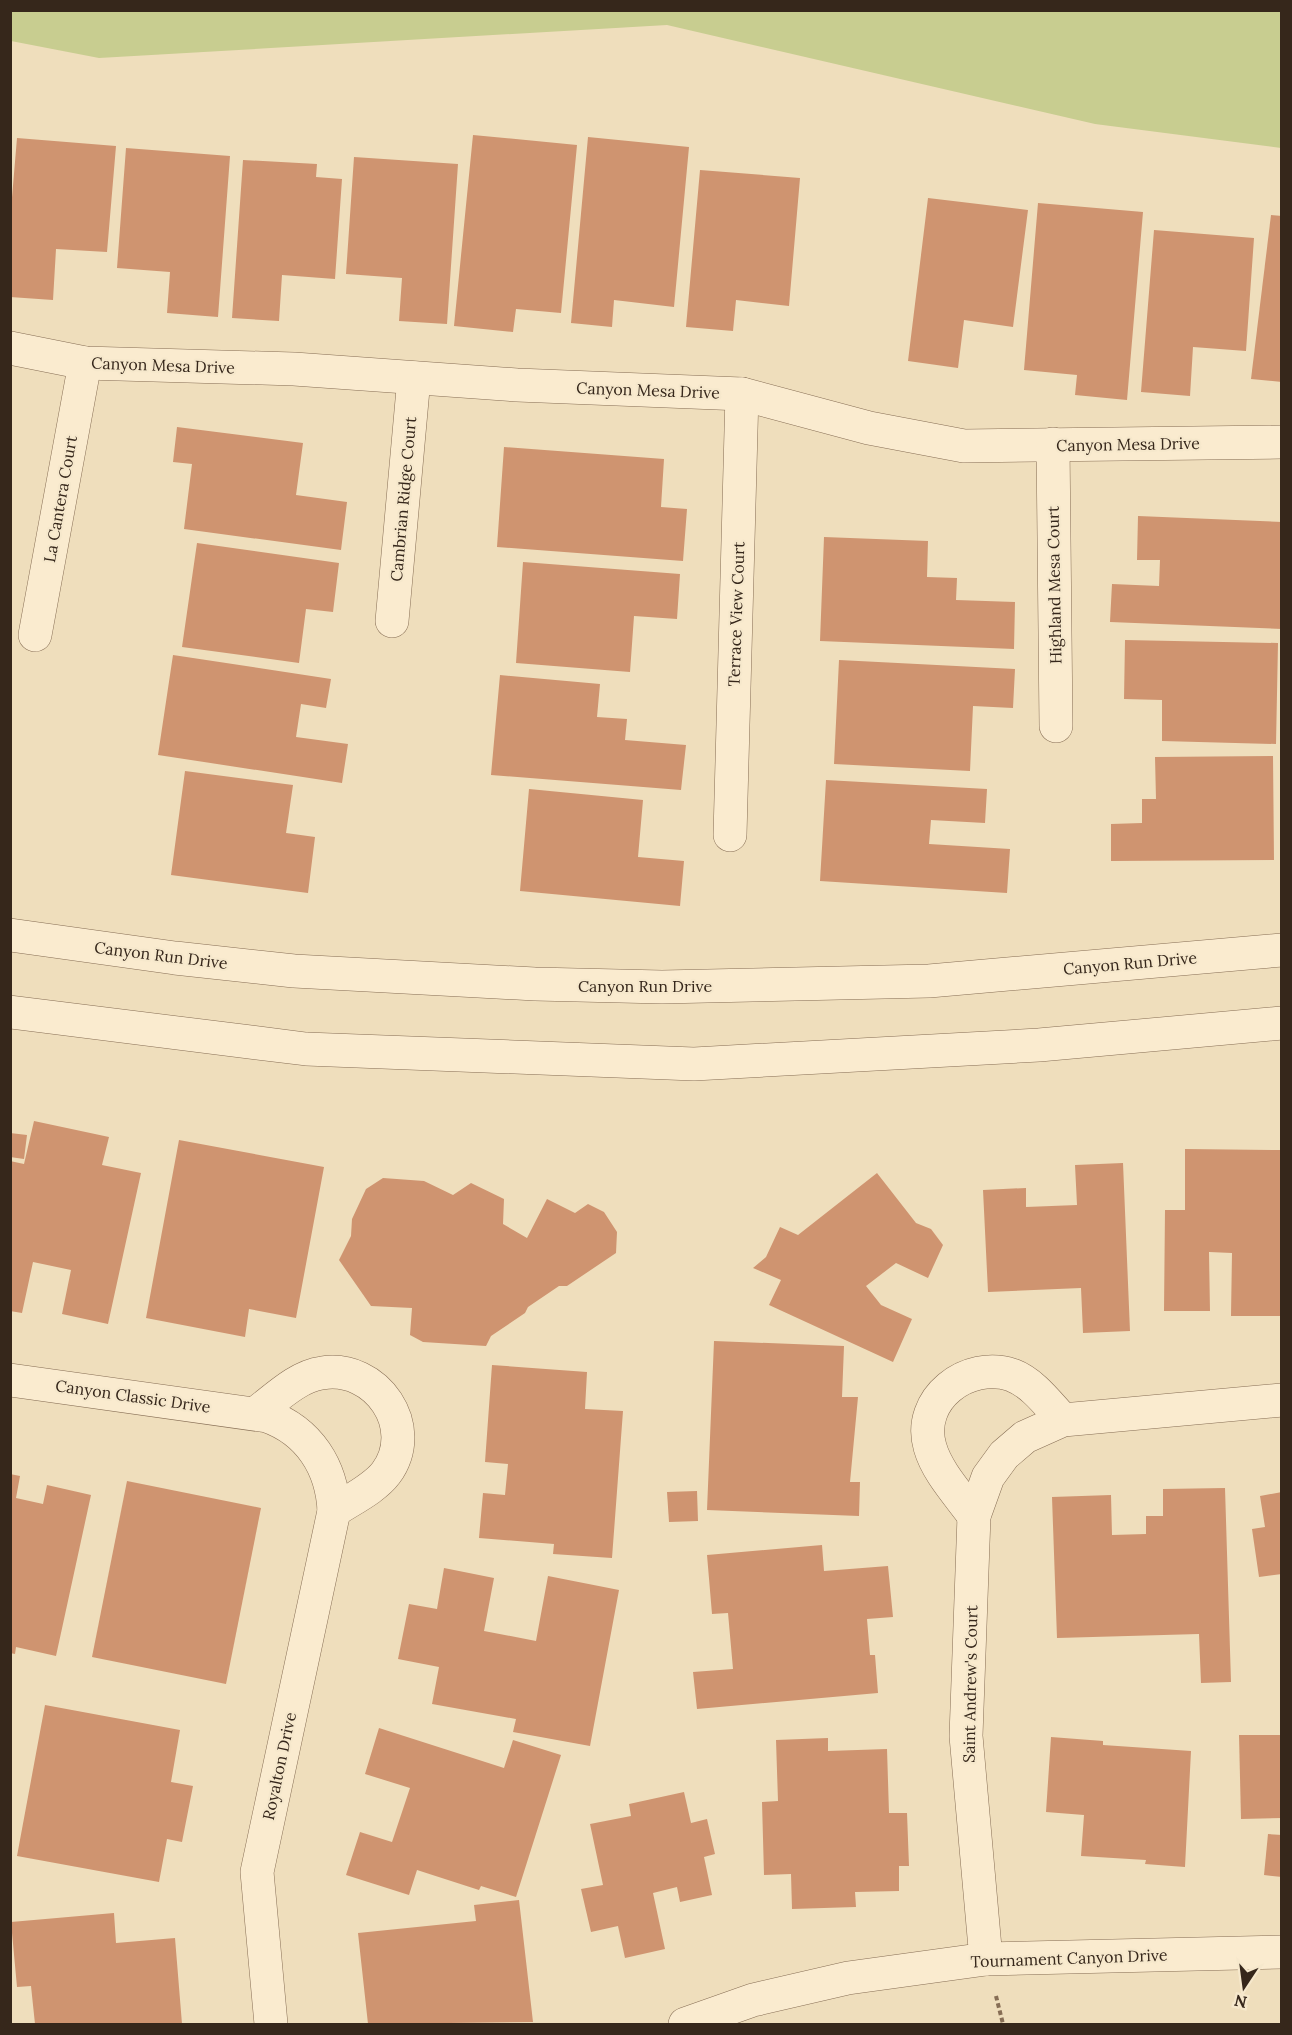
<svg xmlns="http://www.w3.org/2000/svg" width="1292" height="2035" font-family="Lora,serif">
	<rect width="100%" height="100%" fill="#efdebc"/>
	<path fill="#c8cd90" d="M10,11h1271v137l-186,-24 -428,-99 -568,33 -88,-17z"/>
	<g fill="#cf9470">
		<path d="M473,135l104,10 -16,168 -45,-4 -3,23 -59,-6z"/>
		<path d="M588,137l101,10 -15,160 -60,-7 -2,27 -41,-4z"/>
		<path d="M17,138l99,8 -9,106 -51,-3 -3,51 -43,-3v-76z"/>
		<path d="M126,148l104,8 -12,161 -51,-4 3,-41 -53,-4z"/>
		<path d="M354,157l104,7 -11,160 -48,-3 3,-43 -56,-4z"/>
		<path d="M243,160l74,4 -1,13 26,2 -7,100 -53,-4 -3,46 -47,-3z"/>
		<path d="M700,170l100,8 -11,128 -53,-6 -3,31 -47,-4z"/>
		<path d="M928,198l100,12 -15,117 -49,-7 -6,48 -50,-7z"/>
		<path d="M1038,203l105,9 -16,188 -52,-5 2,-20 -53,-5z"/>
		<path d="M1271,215l11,1v166l-31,-3z"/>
		<path d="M1154,230l100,8 -8,113 -53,-4 -3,49 -49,-4z"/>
		<path d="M177,427l126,16 -7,52 51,7 -6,48 -157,-21 8,-65 -19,-2z"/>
		<path d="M504,447l160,12 -3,48 26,2 -4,52 -186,-14z"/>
		<path d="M1138,516l144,6v107l-172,-7 2,-38 47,2 1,-26h-23z"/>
		<path d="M824,537l104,4 -1,36 30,1 -1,22 59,2 -1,47 -194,-8z"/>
		<path d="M197,543l142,20 -6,49 -27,-3 -7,54 -117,-16z"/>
		<path d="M523,562l157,12 -3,45 -43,-3 -4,56 -114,-9z"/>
		<path d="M1125,640l153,3 -2,101 -114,-3v-41l-38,-1z"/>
		<path d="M173,655l158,24 -5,29 -25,-4 -5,33 52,7 -6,39 -184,-28z"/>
		<path d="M839,660l176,9 -2,39 -40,-2 -3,65 -136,-7z"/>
		<path d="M500,675l100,9 -3,33 30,2 -2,21 61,5 -5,45 -190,-15z"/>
		<path d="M1273,756l1,104 -163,1v-37l31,-1v-24h14l-1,-42z"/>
		<path d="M185,771l108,14 -7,48 29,4 -7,56 -137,-18z"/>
		<path d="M826,780l161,9 -2,34 -54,-3 -2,24 81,5 -3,44 -187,-12z"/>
		<path d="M529,789l114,11 -5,57 46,4 -4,45 -160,-15z"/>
		<path d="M34,1121l75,16 -7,28 39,8 -33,151 -46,-10 9,-44 -38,-8 -11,51 -12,-2v-150l14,3z"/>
		<path d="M10,1133l17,2 -3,24 -14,-2z"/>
		<path d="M179,1140l145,27 -28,151 -47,-9 -4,28 -99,-19z"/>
		<path d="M1185,1149l97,1v166h-51l1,-63 -23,-1 1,59h-46l1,-101h20z"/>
		<path d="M1123,1163l7,168 -47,2 -2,-45 -93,4 -5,-102 43,-2v19l51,-2 -2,-40z"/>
		<path d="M877,1173l39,50 15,6 12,16 -15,33 -32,-15 -30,23 15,19 31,14 -19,43 -124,-57 12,-25 -28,-12 13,-11 14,-30 18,8z"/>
		<path d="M383,1178l41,3 29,14 18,-12 33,16 -1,25 24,14 20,-39 28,14 13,-9 16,8 13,20 -1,21 -49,33h-8l-31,21 -3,6 -34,23 -5,10 -63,-4 -13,-7 2,-27 -41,-2 -32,-46 12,-24 1,-17 14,-30z"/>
		<path d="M714,1341l130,5 -2,51h16l-8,85h10l-1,34 -152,-6z"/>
		<path d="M492,1365l95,7 -2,37 38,2 -11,147 -59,-4 1,-10 -75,-6 4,-45 22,2 3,-31 -23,-2z"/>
		<path d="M10,1474l10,2 -4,22 27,6 4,-19 44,10 -35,161 -40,-9 -1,7 -5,-1z"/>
		<path d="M127,1481l134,27 -35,176 -134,-27z"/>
		<path d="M1225,1488l6,194 -30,1 -2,-49 -142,4 -5,-141 59,-2 1,40 34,-1v-18h17v-27z"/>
		<path d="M697,1491l1,30 -29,1 -2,-30z"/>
		<path d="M1282,1492v82l-23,3 -7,-48 13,-2 -5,-31z"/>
		<path d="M822,1545l2,26 64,-5 5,51 -26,2 3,36h5l3,38 -181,16 -4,-37 40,-3 -5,-56 -16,1 -5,-59z"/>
		<path d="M444,1568l50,10 -10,53 52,10 12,-65 71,14 -29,156 -77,-14 3,-13 -84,-15 7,-37 -41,-8 11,-55 28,5z"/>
		<path d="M45,1705l135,25 -9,52 22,4 -11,56 -15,-3 -8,43 -142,-26z"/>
		<path d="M379,1728l125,40 9,-28 48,15 -45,142 -35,-11 -2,4 -62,-20 -8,25 -63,-20 14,-43 32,10 18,-54 -45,-14z"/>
		<path d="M1239,1735h43v83l-41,1z"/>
		<path d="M1051,1737l52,4v4l88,6 -6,116 -40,-3 1,-4 -65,-4 3,-41 -38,-3z"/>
		<path d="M828,1738v13l59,-2 2,64h18l2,53h-10v25l-44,1 1,15 -64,2 -1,-35 -27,1 -2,-73 16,-1 -2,-61z"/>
		<path d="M684,1792l7,31 16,-4 8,35 -11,3 8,38 -32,7 -3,-15 -24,6 12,56 -40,9 -7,-32 -27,6 -10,-43 22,-4 -13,-61 41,-8 -2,-12z"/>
		<path d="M1268,1834l14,1v42l-18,-2z"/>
		<path d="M519,1900l14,122 -165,2 -10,-91 118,-12 -2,-16z"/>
		<path d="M114,1913l2,30 59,-5 7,86h-147l-4,-38 -14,1 -6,-65z"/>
	</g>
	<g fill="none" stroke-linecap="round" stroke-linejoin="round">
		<g stroke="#876e55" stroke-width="34">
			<g id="minor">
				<path d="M10,348l75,15 209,6 223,16 225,9 127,34 95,18 318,-4"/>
				<path d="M1053,444l3,282"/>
				<path d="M392,621l22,-243"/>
				<path d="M35,635l50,-272"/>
				<path d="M730,835l12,-441"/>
				<path d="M10,935l165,23 119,13 241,13 127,3 267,-6 353,-31"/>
				<path d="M10,1012l296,37 388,15 345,-19 243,-22"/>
				<path d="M10,1380l257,36c42,15 65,51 67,95l-77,361 14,152"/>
				<path d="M256,1413c20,-15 42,-37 66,-40 54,-9 98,54 64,100 -12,16 -36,27 -52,38"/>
				<path d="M974,1516c-15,-21 -37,-44 -44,-69 -14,-48 38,-87 82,-72 21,8 36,29 51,45"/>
				<path d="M986,1959l-20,-223 8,-220 14,-39 16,-22 21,-18 38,-17 219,-20"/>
				<path d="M685,2024l68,-24 95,-22 138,-19 296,-7"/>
			</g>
		</g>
		<path stroke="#876e55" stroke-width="4" stroke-dasharray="4.5 3" stroke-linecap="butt" d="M996,1996l7,28"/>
		<use href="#minor" stroke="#faebcf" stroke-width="33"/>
	</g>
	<g text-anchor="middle" stroke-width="4.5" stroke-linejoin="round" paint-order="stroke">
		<g font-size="16" fill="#36271b" stroke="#f6e8cc">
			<text transform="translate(163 365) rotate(2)" y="6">Canyon Mesa Drive</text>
			<text transform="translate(648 390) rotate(2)" y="6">Canyon Mesa Drive</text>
			<text transform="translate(1128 444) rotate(-1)" y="6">Canyon Mesa Drive</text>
			<text transform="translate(60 499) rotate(-80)" y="6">La Cantera Court</text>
			<text transform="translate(403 499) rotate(-85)" y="6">Cambrian Ridge Court</text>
			<text transform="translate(1054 585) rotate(-91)" y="6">Highland Mesa Court</text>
			<text transform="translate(736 614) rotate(-88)" y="6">Terrace View Court</text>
			<text transform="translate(161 955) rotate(7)" y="6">Canyon Run Drive</text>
			<text transform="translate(1130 963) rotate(-5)" y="6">Canyon Run Drive</text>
			<text x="645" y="992">Canyon Run Drive</text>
			<text transform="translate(133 1396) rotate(8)" y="6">Canyon Classic Drive</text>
			<text transform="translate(970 1684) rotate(-89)" y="6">Saint Andrew's Court</text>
			<text transform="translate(279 1766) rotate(-78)" y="6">Royalton Drive</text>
			<text transform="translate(1069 1958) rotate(-2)" y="6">Tournament Canyon Drive</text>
		</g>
	</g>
	<rect width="1292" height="2035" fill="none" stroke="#36271b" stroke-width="24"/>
	<g transform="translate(1244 1987) rotate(193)" stroke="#f6e8cc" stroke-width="4.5" paint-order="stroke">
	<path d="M0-4.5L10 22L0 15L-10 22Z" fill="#36271b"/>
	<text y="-9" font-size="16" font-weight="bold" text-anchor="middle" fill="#36271b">N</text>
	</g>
</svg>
